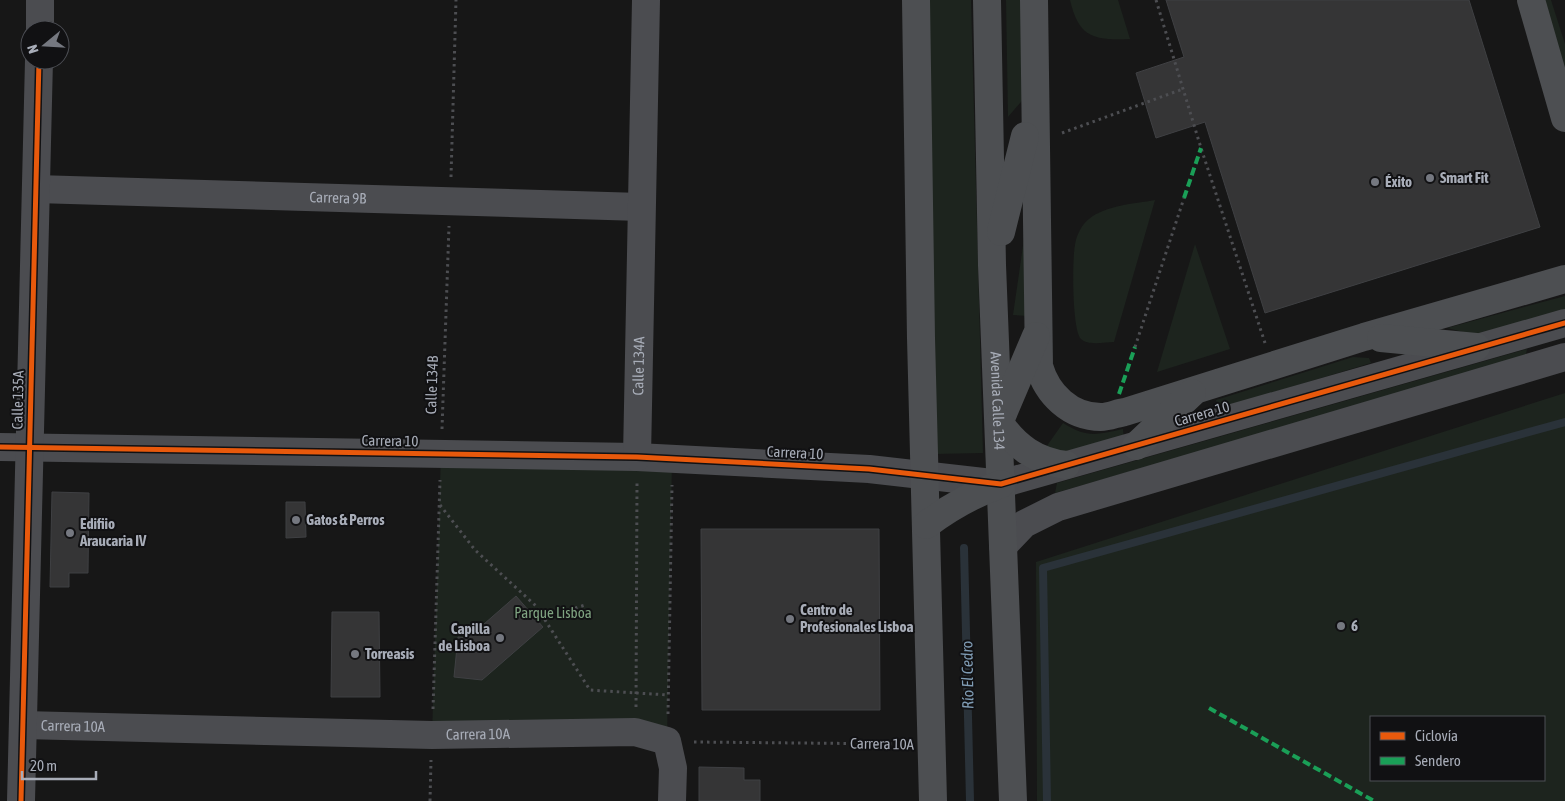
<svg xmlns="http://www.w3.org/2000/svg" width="1565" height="801" font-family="'Asap Condensed',sans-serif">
	<rect width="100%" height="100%" fill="#171717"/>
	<g fill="#1d241e" fill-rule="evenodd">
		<path d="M927,0h44l12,453 -49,1z"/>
		<path d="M1006,0h19l1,96 -18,21z"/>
		<path d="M1070,0h48l12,39c-35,1 -51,0 -60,-39z"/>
		<path d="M1539,0h12l14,44v44z"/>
		<path d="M1155,200l-41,142c-9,0 -26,4 -33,-3 -9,-9 -9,-80 -6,-94 1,-9 7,-21 14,-26 17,-14 45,-15 66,-19z"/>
		<path d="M1027,218l1,98 -15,-1z"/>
		<path d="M1195,244l35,105 -73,23z"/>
		<path d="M1565,296v14l-86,26 -32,-8z"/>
		<path d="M1527,349l-2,10 -470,134 2,-10z"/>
		<path d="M1353,357l16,1 2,5 -152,46 -3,-9z"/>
		<path d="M1565,393v408h-528l-1,-239zM1371,717h173v63h-173z"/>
		<path d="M1063,423c24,15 33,12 60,6l1,11 -59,12 -21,-2z"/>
		<path d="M441,454l231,6 -5,281 -235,-6z"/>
	</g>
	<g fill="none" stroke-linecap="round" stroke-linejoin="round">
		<g stroke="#2a3239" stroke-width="8">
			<path d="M964,548l6,253"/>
			<path d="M1047,801l-4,-233 522,-146"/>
		</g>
	</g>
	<g fill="#353536" stroke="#3f4043">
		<path d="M1166,0h303l71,227 -275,86 -60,-191 -49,16 -20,-65 48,-16z"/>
		<path d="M52,492l37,1 -1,80h-19v14h-19z"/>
		<path d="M286,502h19l1,35 -20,1z"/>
		<path d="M701,529h178l1,181h-178z"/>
		<path d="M516,596l27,31 -61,53 -28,-3 4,-40 10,1z"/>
		<path d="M332,612h47l1,85h-49z"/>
		<path d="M699,767l45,1v12h16v21h-61z"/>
	</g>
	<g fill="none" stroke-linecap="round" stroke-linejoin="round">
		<g stroke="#4d4e52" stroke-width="3" stroke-dasharray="2.5 4" stroke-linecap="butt">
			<path d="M1156,0l45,148 64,195"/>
			<path d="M1062,133l121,-44"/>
			<path d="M451,177l5,-177"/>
			<path d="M1135,347l49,-149"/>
			<path d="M442,429l7,-203"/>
			<path d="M440,505l35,45 61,56 54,84 78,5"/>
			<path d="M544,618l41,-13"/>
			<path d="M636,707l1,-224"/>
			<path d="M433,709l7,-229"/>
			<path d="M668,714l4,-229"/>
			<path d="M694,742l211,2"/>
			<path d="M430,801l1,-41"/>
		</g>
		<g stroke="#4b4c50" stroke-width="28">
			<path d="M40,30v-30"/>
			<path id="s1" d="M36,189l605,18"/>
			<path d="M0,447l637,10 232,12 132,15 564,-161"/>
			<path id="s2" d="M637,457l9,-457"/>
			<path d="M1003,546l21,-22 34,-17 507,-150"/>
			<path id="s3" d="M23,725l409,10 203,-3 32,9 6,27 -1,33"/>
			<path d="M21,801l18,-741"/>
		</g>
		<g stroke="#4d4f52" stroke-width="28">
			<path d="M916,0l5,338 12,463"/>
			<path id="s4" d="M987,0l5,265 21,536"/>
			<path d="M1034,0l5,366c8,28 31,51 62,51 8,0 16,-4 24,-5l239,-75 201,-58"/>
			<path d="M1531,0l34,118"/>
			<path d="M1001,232l24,-96"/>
			<path d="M1381,338l95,9"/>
			<path d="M1002,416l34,-80"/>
			<path d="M999,422c17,25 37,39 67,43"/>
			<path d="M1136,446l56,-53"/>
			<path d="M926,525c24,-18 47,-31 75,-41"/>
		</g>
		<g stroke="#1a9f57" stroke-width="4" stroke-dasharray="8 4" stroke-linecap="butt">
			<path d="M1184,198l17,-50"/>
			<path d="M1119,394l16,-47"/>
			<path d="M1209,708l165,93"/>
		</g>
		<g stroke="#111113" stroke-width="8">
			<g id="cycleway">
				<path d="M0,447l637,10 232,12 132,15 564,-161"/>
				<path d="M21,801l18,-741"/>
			</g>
		</g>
		<use href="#cycleway" stroke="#e8590c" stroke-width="5"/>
	</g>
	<g fill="#757880" stroke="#111113" stroke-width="2">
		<circle cx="1430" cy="178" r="5"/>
		<circle cx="1375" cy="182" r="5"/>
		<circle cx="296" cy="520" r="5"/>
		<circle cx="70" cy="533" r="5"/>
		<circle cx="790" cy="619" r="5"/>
		<circle cx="1341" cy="626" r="5"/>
		<circle cx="500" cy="638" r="5"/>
		<circle cx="355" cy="654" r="5"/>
	</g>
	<g text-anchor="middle" stroke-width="4" stroke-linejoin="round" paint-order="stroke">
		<g font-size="15" font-weight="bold" fill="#a8adb8" stroke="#111113" text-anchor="start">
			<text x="1440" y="183">Smart Fit</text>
			<text x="1385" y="187">Éxito</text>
			<text x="306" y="525">Gatos &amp; Perros</text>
			<text x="80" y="529">Edifiio<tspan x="80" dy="17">Araucaria IV</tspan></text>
			<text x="800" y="615">Centro de<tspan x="800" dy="17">Profesionales Lisboa</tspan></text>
			<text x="1351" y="631">6</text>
			<text x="490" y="634" text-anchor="end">Capilla<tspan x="490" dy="17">de Lisboa</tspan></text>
			<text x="365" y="659">Torreasis</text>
		</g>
		<g font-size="15" fill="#a8adb8" stroke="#111113">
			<text dy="5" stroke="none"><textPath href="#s1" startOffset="302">Carrera 9B</textPath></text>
			<text dy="5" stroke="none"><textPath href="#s2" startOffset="91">Calle 134A</textPath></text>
			<text transform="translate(432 385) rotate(-88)" y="5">Calle 134B</text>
			<text transform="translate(18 400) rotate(-89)" y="5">Calle 135A</text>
			<text dy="5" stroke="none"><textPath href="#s4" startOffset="401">Avenida Calle 134</textPath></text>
			<text transform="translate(1202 414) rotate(-16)" y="5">Carrera 10</text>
			<text transform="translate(390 441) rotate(1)" y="5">Carrera 10</text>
			<text transform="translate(795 453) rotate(3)" y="5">Carrera 10</text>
			<text dy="5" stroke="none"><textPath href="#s3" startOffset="50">Carrera 10A</textPath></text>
			<text dy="5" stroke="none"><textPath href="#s3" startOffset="455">Carrera 10A</textPath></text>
			<text transform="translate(882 744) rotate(1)" y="5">Carrera 10A</text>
		</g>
		<g font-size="15" fill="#7fa381" stroke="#111113">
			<text x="553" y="618">Parque Lisboa</text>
		</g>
		<g font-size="16" font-style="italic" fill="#7f9bb3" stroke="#111113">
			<text transform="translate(967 675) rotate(-91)" y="6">Río El Cedro</text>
		</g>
	</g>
	<rect x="1370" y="716" width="175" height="65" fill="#111113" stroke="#4d4f55"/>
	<rect x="1380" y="732" width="25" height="8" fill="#e8590c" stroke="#4d4f55"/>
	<text x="1415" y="741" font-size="15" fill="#a8adb8">Ciclovía</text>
	<rect x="1380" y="757" width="25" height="8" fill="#1a9f57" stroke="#4d4f55"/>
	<text x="1415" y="766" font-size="15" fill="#a8adb8">Sendero</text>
	<g transform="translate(45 45) rotate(252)"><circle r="24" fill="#111113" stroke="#4d4f55"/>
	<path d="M0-4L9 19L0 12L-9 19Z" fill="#757880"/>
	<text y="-8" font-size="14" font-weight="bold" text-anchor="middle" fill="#a8adb8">N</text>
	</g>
	<path d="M22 771v8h74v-8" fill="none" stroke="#a8adb8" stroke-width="2.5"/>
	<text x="30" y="771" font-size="15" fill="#a8adb8" stroke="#111113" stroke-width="4" paint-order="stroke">20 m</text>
</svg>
